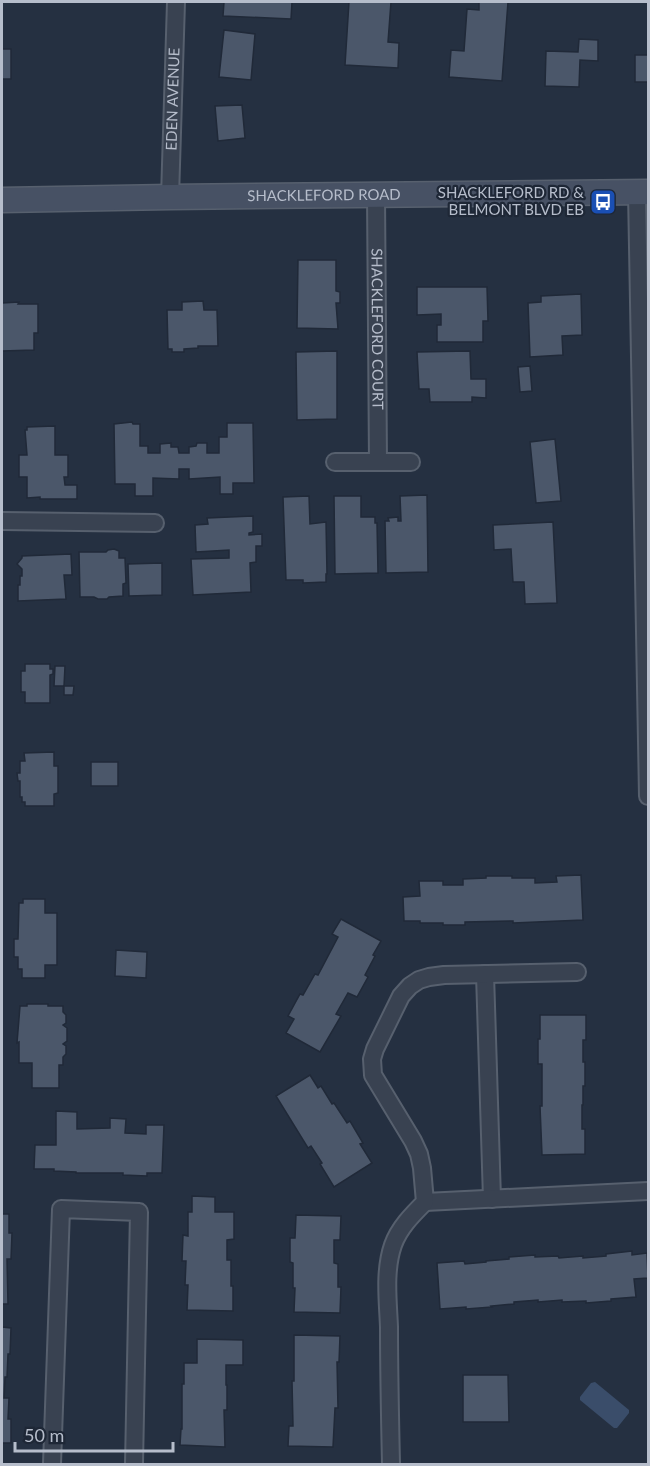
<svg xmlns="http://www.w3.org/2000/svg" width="650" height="1466" font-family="Lato,sans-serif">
	<rect width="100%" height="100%" fill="#253041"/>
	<path fill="#3a4d6a" d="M595,1382l34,28v3l-12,15h-3l-34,-28v-3l11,-14z"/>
	<g fill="#4b576a" stroke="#202938" stroke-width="1.5">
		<path d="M224,2h68l-1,17 -68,-3z"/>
		<path d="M349,2h42l-3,40 11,1 -1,25 -53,-3z"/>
		<path d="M479,2h29l-6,79 -53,-4 2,-27 13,1 3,-42 12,1z"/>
		<path d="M224,30l31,4 -4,46 -32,-3z"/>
		<path d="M579,39l19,1v21l-18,-1 -1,27 -34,-1 1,-35 32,1z"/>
		<rect x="2" y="49" width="9" height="30"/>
		<rect x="635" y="55" width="13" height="27"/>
		<path d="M242,105l3,33 -27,3 -3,-35z"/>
		<path d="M298,260h38v31l4,1v11h-4l2,26 -41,-1z"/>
		<path d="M417,287h70l1,34h-5v21h-46v-17h4v-11l-24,1z"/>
		<path d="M581,294l1,41 -20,1 1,19 -33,2 -2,-54 13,-1v-6z"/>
		<path d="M203,301l1,9h13l1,36h-20v2l-14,1v3h-12v-3h-4l-1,-39h15v-8z"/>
		<path d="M19,302l-1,2h20v29h-4v17l-32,1v-48z"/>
		<path d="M337,351v68l-40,1 -1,-68z"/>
		<path d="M470,351l1,28h15v19l-14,-1v5h-42l-1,-13h-10l-2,-37z"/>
		<path d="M530,366l2,25 -12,1 -2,-25z"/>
		<path d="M132,422l1,2h7v22h8v7h12v-9l11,-1v4h7l1,6h10v-6l7,-1 1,-3h10v10h12v-16h8v-14h26l1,60h-21v11h-13v-17l-31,2v-10h-10v10l-26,-1v18h-18v-12h-20l-1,-60z"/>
		<path d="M55,426v29h13v22h-4l1,8h12v14h-37v-2l-13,1v-21h-8v-22h8l-2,-25h2v-3z"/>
		<path d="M555,439l6,62 -25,2 -6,-61z"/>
		<path d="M427,495l1,77 -42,1 -1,-52h4l-1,-3 10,-1v4h3l-1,-25z"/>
		<path d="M309,496l1,28 16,-2 1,52h-1v8l-23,1v-3h-17l-3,-83z"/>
		<path d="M334,496h27v21h14v6h2l1,50 -43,1z"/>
		<path d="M253,516v16l-4,1v2l13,-1v12h-6v16l-6,1 1,29 -58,3 -2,-36 38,-1v-8l-33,2 -1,-27 13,-1 -1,-6z"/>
		<path d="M553,522l4,81 -32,1 -1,-22h-11l-2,-33 -17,1 -1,-25z"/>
		<path d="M114,549l5,2v7h6l1,25 -3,1v12l-14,1 -2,2h-9l-4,-2h-14l-1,-45h27l2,-2z"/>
		<path d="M71,554l1,21h-8l2,24 -48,2v-16h2v-9h2v-7l-5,-5 5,-6v-2z"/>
		<path d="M162,563v32l-33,1 -1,-32z"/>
		<path d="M25,664h25v5h3v5l-3,1v28h-25v-11h-4v-21h4z"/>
		<path d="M55,666h10l-1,20h-10z"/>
		<path d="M64,686h10l-1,9h-9z"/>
		<path d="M54,752v14h4v27l-4,1v12h-29v-4h-3v-5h-2v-16h-2l-1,-8h3v-12h5l-1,-8z"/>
		<rect x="91" y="762" width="27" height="24"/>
		<path d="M581,875l2,45 -70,3v-2l-48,1v3h-22v-2h-23v-2h-16l-1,-24 17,-1 -1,-15h24v4h20v-6l23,-1v-2h26v2h23v5l22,-1 -1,-6z"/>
		<path d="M23,899h22v14h12v52h-12v13h-23v-9h-4v-12h-4v-18h4l1,-36h4z"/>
		<path d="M341,919l40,22 -8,14 2,1 -10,19 3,2 -11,20 -9,-4 -12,21 5,2 -21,36 -34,-19 8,-14 -6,-3 12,-22 3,1 12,-21 3,1 20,-38 -6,-3z"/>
		<path d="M116,950l31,2 -1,26 -31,-2z"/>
		<path d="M27,1004h21v2h15v6l3,3v8l-3,2 4,3v13l-4,3 3,2v8l-3,3v8h-4v23h-27v-25h-13v-21l-2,1 3,-37h7z"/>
		<path d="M540,1015h46v25h-3v22h2v24h-2v19h-1v24h3v25l-43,1 -2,-49h2v-42h-4v-25h2z"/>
		<path d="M310,1075l8,13 3,-2 11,18 2,-1 13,20 3,-2 13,22 -3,1 12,19 -38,24 -14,-23 2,-1 -11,-17 -3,2 -32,-52z"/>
		<path d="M56,1111l21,1v17l33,-1v-10l16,1 -1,14 21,1v-9h18l-2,48h-15v3l-24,-1v-2h-47v-1l-22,-1v-2h-20l1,-24h21z"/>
		<path d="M192,1196l23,1v15h19v27l-7,1v20h4v26h2v25l-46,-1 1,-25h-3l1,-24h-4l1,-26 5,1v-24h4z"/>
		<path d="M2,1214h7v19h3l-1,26h-4l1,45h-6z"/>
		<path d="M296,1215l45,1 -1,24h-6v23l4,1v23h3l-1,26 -46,-1 1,-24h-2v-25l-3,-1v-24h5z"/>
		<path d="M632,1251v4l15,-2 1,25 -14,1 2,18 -25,2v2l-25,2v-2l-24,1v-2l-24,2v-2l-24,2v2l-23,2 1,1 -26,2v-2l-26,2 -3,-46 27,-2 1,3 21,-2v-1l23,-2v-2l26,-2v2l23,-1 1,2 24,-2v2l23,-2v-2z"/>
		<path d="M2,1327l9,1 -1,26h-2l-1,23h-2l-1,21h5l-1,21h3v24h-9z"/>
		<path d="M294,1335l46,1 -1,26h-2l1,46h-3l-2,39 -45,-1 1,-20h4l-1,-45h2z"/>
		<path d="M197,1339l46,1v25h-17v20h1v25h-3l1,37 -45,-2 1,-16h1v-45h2v-21h13z"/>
		<path d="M463,1375h45l1,47h-46z"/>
	</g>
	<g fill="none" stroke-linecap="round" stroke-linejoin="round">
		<g stroke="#57606e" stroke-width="20">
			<g id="street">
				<path d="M637,192l11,604"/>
				<path id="s1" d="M376,195l2,267"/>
				<path id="s2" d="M170,197l6,-195"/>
				<path d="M335,462h76"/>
				<path d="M2,521l153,2"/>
				<path d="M485,974l7,225"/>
				<path d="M425,1202l223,-11"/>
				<path d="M52,1464l9,-255 78,3 -5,252"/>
				<path d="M391,1464c-1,-45 -2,-91 -2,-137 -1,-26 -5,-56 4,-82 6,-17 19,-30 32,-43l-3,-34 -3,-14 -6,-13 -40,-66 -1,-16 3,-10 26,-53 9,-10 9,-6 10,-3 15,-2 133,-3"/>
			</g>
		</g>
		<g stroke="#57606e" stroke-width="27">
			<g id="secondary">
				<path id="s3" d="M2,200l168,-3 478,-5"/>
			</g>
		</g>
		<use href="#street" stroke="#394251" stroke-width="16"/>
		<use href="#secondary" stroke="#475164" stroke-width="24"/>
	</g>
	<defs>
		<g id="bus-square" transform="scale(1.35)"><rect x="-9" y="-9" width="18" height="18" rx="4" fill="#1a4fb4" stroke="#1e2736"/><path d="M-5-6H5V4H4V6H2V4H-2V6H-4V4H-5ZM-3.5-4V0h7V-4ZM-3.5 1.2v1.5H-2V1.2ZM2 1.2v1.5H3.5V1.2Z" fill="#fff"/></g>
	</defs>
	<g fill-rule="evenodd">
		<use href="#bus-square" x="603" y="202"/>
	</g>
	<g text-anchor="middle" stroke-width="4.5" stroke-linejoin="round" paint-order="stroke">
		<g font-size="15" fill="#b6bdcb" stroke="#1e2736">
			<text dy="5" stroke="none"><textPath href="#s2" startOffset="98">EDEN AVENUE</textPath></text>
			<text dy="5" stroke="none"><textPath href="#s3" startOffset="322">SHACKLEFORD ROAD</textPath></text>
			<text dy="5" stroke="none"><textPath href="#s1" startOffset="134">SHACKLEFORD COURT</textPath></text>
		</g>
		<g font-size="15" fill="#b6bdcb" stroke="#1e2736" text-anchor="end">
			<text x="584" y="198">SHACKLEFORD RD &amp;<tspan x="584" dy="17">BELMONT BLVD EB</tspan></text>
		</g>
	</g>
	<rect width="650" height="1466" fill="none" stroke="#b6bdcb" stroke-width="6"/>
	<path d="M15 1442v9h158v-9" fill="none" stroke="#b6bdcb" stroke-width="3"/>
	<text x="24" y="1442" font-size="18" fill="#b6bdcb" stroke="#1e2736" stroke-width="4.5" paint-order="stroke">50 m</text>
</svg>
